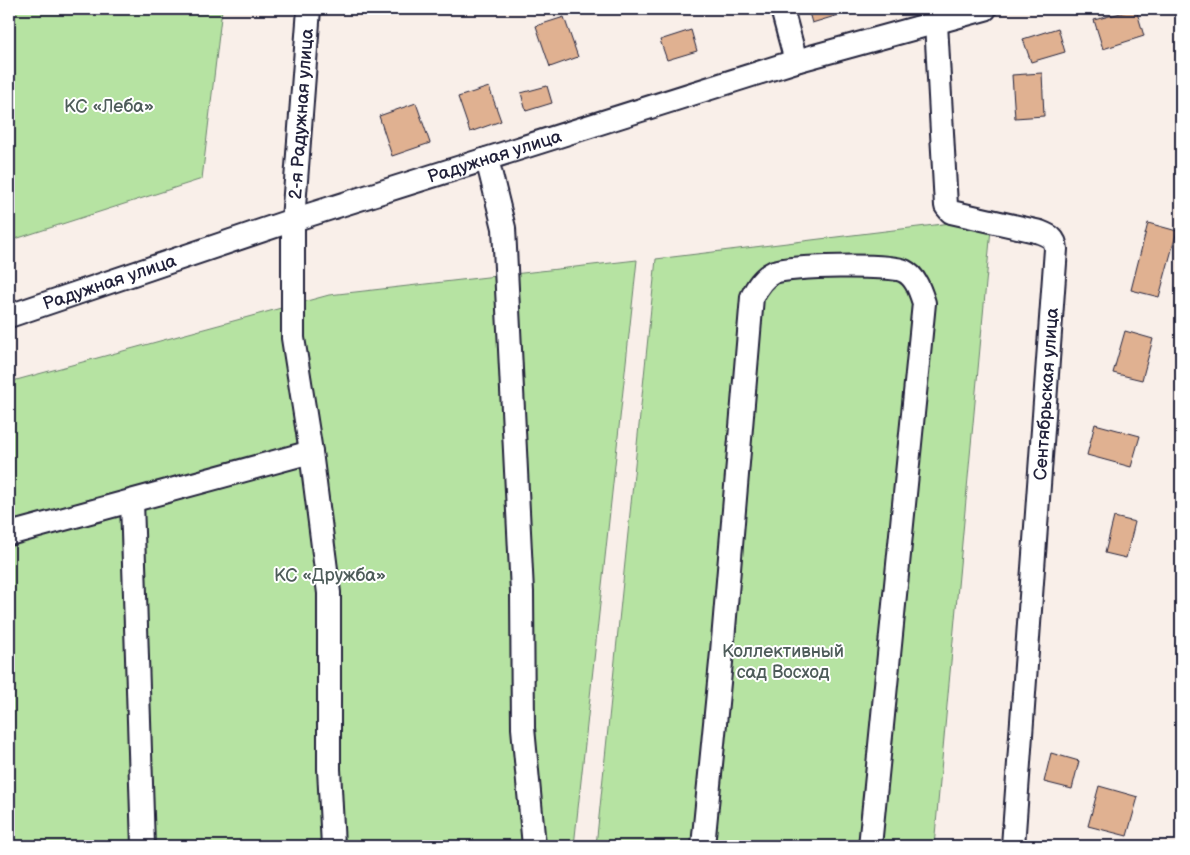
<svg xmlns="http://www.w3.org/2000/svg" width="1190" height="855" font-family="'Balsamiq Sans',sans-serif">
	<rect width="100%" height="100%" fill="#f9efe9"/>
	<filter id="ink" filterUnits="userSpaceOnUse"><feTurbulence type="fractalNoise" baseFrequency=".02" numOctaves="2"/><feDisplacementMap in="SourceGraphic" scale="10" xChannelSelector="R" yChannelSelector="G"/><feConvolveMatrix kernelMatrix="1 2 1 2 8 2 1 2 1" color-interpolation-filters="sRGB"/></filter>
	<g filter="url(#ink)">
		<g fill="#b6e3a2" stroke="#6c826e">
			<path d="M9,9h213l-20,170 -193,62z"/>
			<path d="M992,218l-58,628h-338l60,-587z"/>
			<path d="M637,260l-63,586h-565v-464l320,-87z"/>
		</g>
		<g fill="#e0b191" stroke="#22223b">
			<path d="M808,9h36l1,4 -33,10z"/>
			<path d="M1136,9l8,27 -41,13 -9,-29z"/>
			<path d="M564,17l14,40 -28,10 -14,-41z"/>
			<path d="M1058,28l7,24 -34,10 -8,-23z"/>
			<path d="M691,30l6,21 -30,9 -7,-20z"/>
			<path d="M1042,73l2,43 -29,2 -3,-43z"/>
			<path d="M547,86l5,17 -26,8 -5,-18z"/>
			<path d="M489,87l12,34 -31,11 -12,-35z"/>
			<path d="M416,103l14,40 -38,13 -13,-40z"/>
			<path d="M1148,223l29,8 -18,66 -28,-7z"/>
			<path d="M1125,331l28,8 -11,41 -29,-7z"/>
			<path d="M1095,424l45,12 -9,31 -44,-12z"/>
			<path d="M1114,517l21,5 -9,36 -21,-5z"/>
			<path d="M1051,753l28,8 -7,28 -28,-7z"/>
			<path d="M1099,786l39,11 -11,39 -39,-10z"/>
		</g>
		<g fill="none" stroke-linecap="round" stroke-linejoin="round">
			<g stroke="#22223b" stroke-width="26">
				<g id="street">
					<path d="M309,9l-16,211v118l18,114 18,141v176l4,77"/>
					<path d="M782,9l14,52"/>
					<path d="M936,23l10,183 5,6 89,20c10,4 15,6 16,17l-43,597"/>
					<path d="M487,159l17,69 18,364 1,136 11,118"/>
					<path id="s1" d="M9,316l284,-96 503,-159 189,-52"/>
					<path d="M132,501l11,345"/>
					<path d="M9,534l302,-82"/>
					<path d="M703,846l19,-194 30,-355c5,-10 11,-20 22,-25 16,-6 115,-8 130,-1 12,6 16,20 20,32l-54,543"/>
				</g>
			</g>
			<use href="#street" stroke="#fff" stroke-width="22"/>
		</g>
	</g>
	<g text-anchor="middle" stroke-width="4" stroke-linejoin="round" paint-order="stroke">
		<g font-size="18" fill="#4e5c5a" stroke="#fff">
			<text x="109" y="112">КС «Леба»</text>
			<text x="330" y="581">КС «Дружба»</text>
			<text x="783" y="657">Коллективный<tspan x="783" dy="21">сад Восход</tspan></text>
		</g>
		<g font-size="18" fill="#22223b" stroke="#fff">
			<text transform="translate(301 114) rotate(-86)" y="6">2-я Радужная улица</text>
			<text dy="6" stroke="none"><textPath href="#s1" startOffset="511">Радужная улица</textPath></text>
			<text dy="6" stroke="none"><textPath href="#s1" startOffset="106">Радужная улица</textPath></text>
			<text transform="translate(1046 394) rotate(-86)" y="6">Сентябрьская улица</text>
		</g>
	</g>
	<rect width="1190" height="855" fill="none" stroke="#fff" stroke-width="30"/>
	<rect x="15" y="15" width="1160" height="825" fill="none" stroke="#22223b" stroke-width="2" filter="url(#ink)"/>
</svg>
